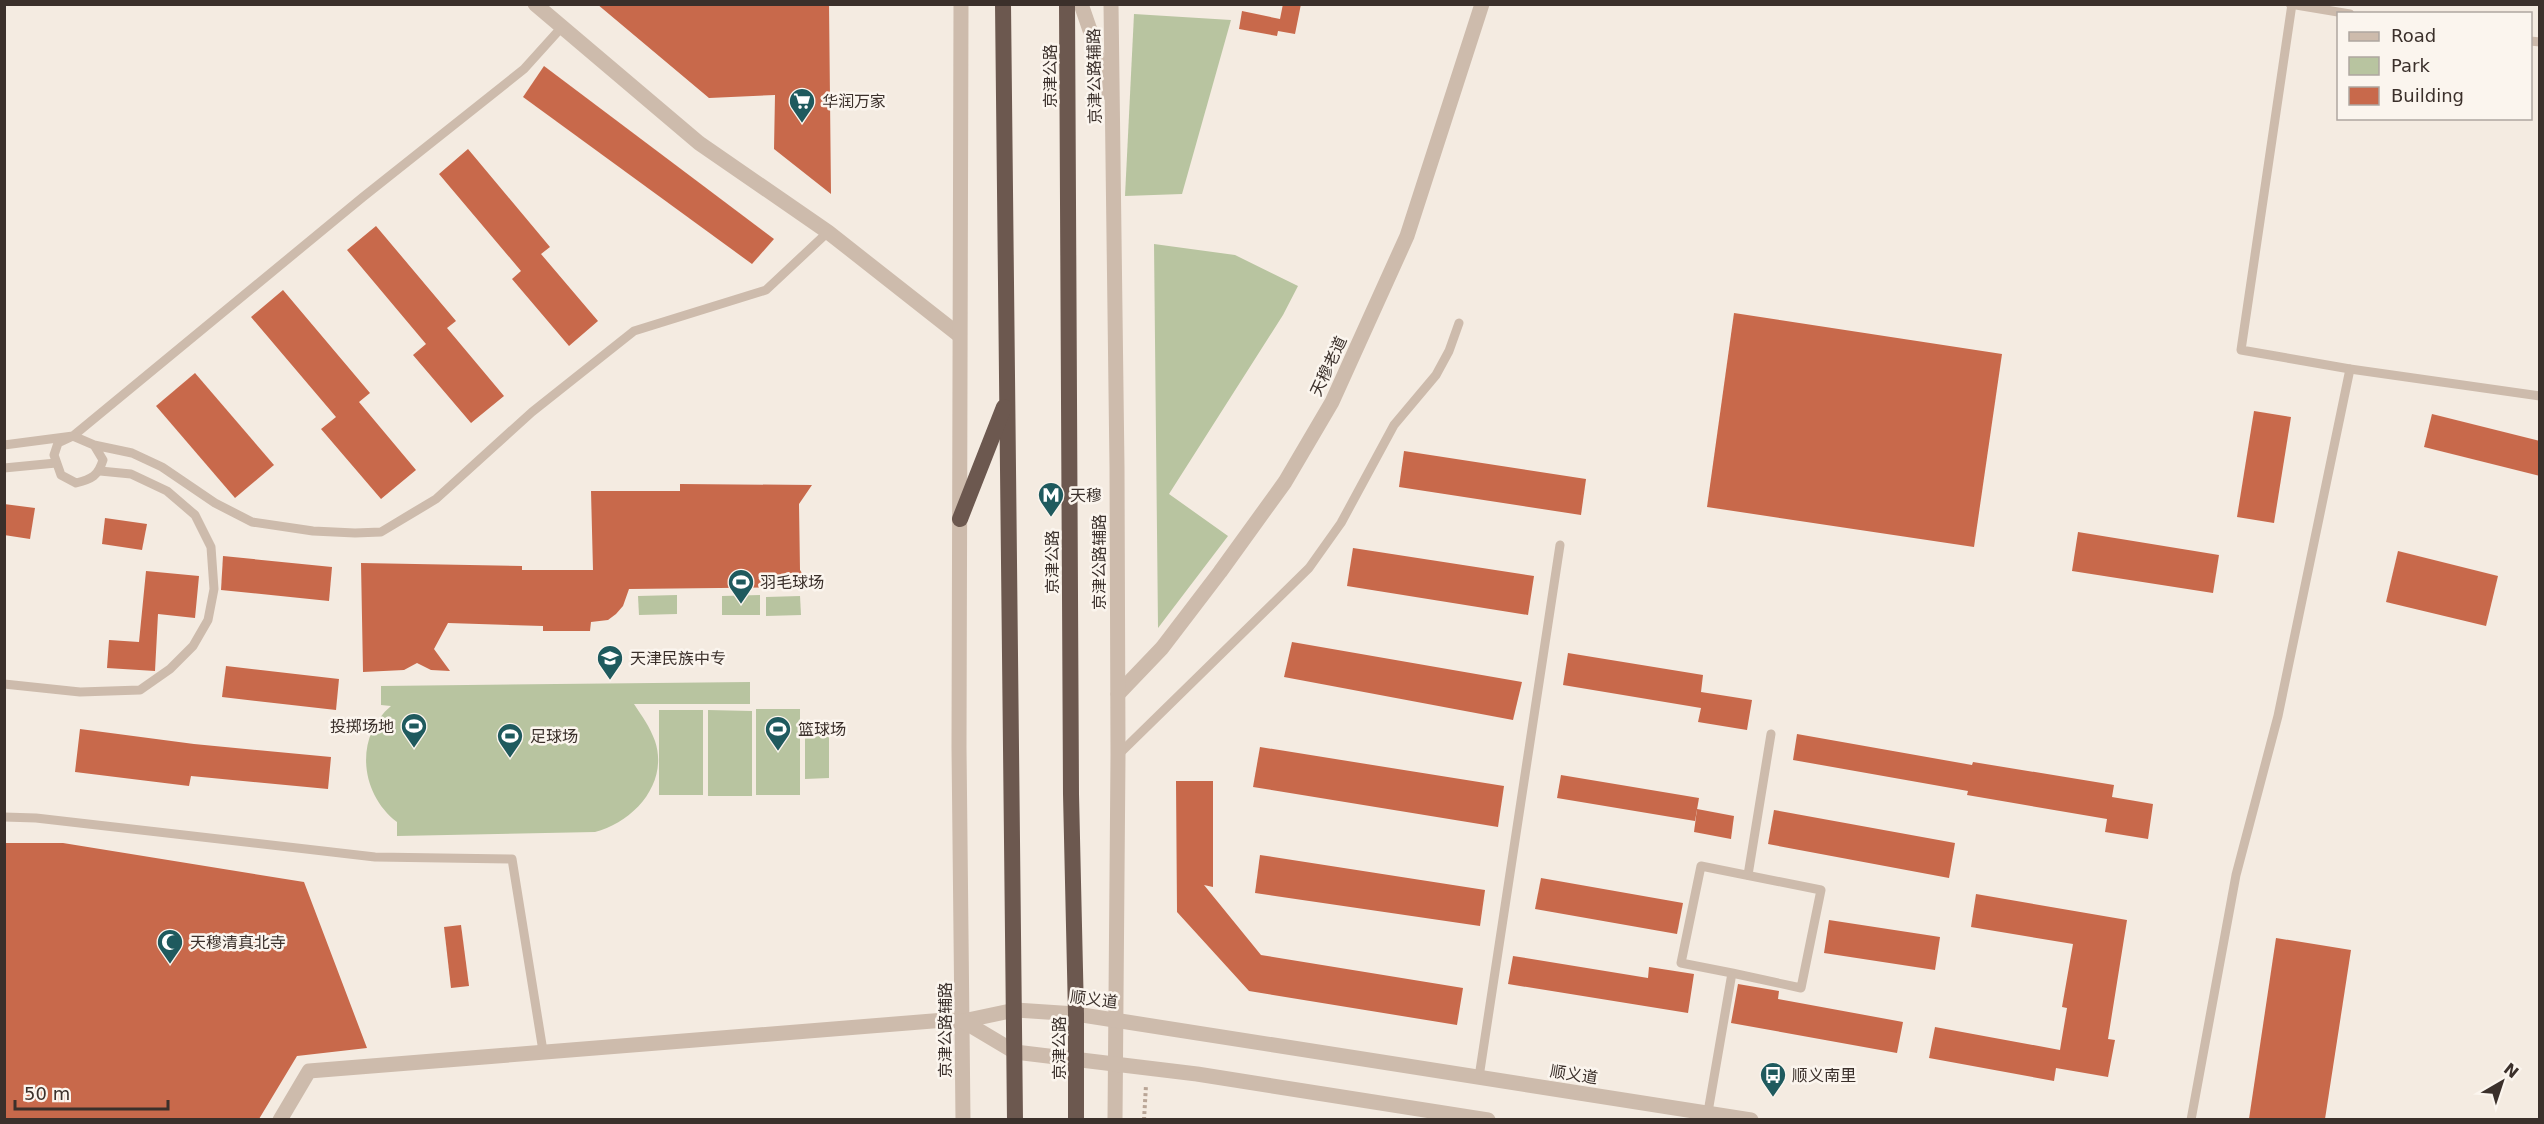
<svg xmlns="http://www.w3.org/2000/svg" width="2544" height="1124" font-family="'DejaVu Sans','Noto Sans SC',sans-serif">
	<rect width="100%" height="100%" fill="#f4ebe1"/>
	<g fill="#b8c4a0">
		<path d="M1134,14l97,6 -49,174 -57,2z"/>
		<path d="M1154,244l81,11 63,31 -15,29 -114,179 59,42 -70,92z"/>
		<path d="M677,595v19l-38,1 -1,-19z"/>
		<path d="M760,595v20h-38v-19z"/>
		<path d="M800,596l1,19 -35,1v-19z"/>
		<path d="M750,682v22h-116c8,12 16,23 21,37 14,42 -21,81 -60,91l-198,4v-14c-37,-28 -43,-85 -6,-116l-10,-1v-19z"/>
		<rect x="756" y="709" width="44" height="86"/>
		<rect x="659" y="710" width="44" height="85"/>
		<path d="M708,710l44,1v85h-44z"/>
		<path d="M805,725h24v53l-24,1z"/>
	</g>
	<g fill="#c8694b">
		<path d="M597,4h232l2,190 -57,-45 1,-54 -66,3z"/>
		<path d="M1283,4h18l-6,30 -17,-3 -1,5 -38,-7 3,-18 38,8z"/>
		<path d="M544,66l230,173 -22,25 -229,-167z"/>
		<path d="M468,149l82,98 -9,7 57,67 -29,25 -57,-67 9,-8 -82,-97z"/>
		<path d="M376,226l80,95 -9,7 57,68 -33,27 -58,-68 13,-11 -79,-94z"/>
		<path d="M283,290l87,103 -11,9 57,68 -35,29 -60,-70 15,-12 -85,-100z"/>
		<path d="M1734,313l268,41 -28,193 -267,-40z"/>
		<path d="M195,373l79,92 -39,33 -79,-92z"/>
		<path d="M2254,411l37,6 -17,106 -37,-6z"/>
		<path d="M2432,414l108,27v35l-116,-29z"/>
		<path d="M1404,451l182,28 -5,36 -182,-28z"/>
		<path d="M680,484l132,1 -13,19 1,66 7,11 -5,6 -173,2 -6,17 -7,8 -8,6 -17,2 -1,9h-47v-5l-95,-3 -14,26 16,22 -19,-1 -14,-7 -13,7 -41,2 -2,-109 161,3v4h71l-2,-79h89z"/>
		<path d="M4,504l31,4 -5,31 -26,-4z"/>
		<path d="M105,518l42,6 -5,26 -40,-6z"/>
		<path d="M2078,532l141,23 -6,38 -141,-22z"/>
		<path d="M1353,548l181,28 -6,39 -181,-29z"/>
		<path d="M2398,551l100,25 -12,50 -100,-24z"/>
		<path d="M223,556l109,11 -3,34 -108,-11z"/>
		<path d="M146,571l53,5 -4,42 -37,-4 -3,57 -48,-3 2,-28 30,2z"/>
		<path d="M1292,642l230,40 -9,38 -229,-43z"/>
		<path d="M1568,653l135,22 -2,17 51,8 -5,30 -49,-8 3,-14 -138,-23z"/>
		<path d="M226,666l113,13 -3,31 -114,-13z"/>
		<path d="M80,729l114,15 137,13 -3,32 -137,-13 -2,10 -114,-14z"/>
		<path d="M1797,734l175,31 1,-3 141,23 -2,12 41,7 -5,35 -43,-7 2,-13 -140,-24 1,-4 -175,-31z"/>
		<path d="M1260,747l244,39 -6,41 -245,-40z"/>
		<path d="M1561,775l138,23 -4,23 -138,-23z"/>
		<path d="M1176,781h37v106l-9,-2 57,70 202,33 -6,37 -208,-34 -72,-79z"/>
		<path d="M1697,809l37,7 -3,23 -37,-7z"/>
		<path d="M1774,810l181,33 -6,35 -181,-34z"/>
		<path d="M4,843h59l241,39 63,166 -70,8 -38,63h-255z"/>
		<path d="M1260,855l225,35 -5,36 -225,-33z"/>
		<path d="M1541,878l142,25 -6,31 -142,-25z"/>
		<path d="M1976,894l151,26 -19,119 7,1 -7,37 -52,-9 -2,13 -125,-23 6,-31 125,23 7,-42 -5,-1 11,-63 -102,-17z"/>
		<path d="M1829,920l111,17 -5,33 -111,-17z"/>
		<path d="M461,925l8,61 -18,2 -7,-61z"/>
		<path d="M2276,938l75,12 -26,169h-76z"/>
		<path d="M1513,956l135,22 1,-11 45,7 -6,39 -180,-29z"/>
		<path d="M1738,984l41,7 -1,8 125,23 -6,31 -166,-30z"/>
	</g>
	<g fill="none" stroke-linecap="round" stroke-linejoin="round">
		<path stroke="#b9a596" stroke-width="4" stroke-dasharray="3 3" stroke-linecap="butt" d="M1144,1120l2,-35"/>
		<g stroke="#cdbbac" stroke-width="9">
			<path d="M2290,4l60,10"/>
			<path d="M2292,4l-51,346 109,19 190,27"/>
			<path d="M2530,41l10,1"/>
			<path d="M4,445l69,-9 290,-239 161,-128 37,-41"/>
			<path d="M94,445l9,15c-5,16 -11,19 -27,23l-15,-8 -7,-20 4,-12 15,-7 21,9 38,8 30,14 53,36 37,19 61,9 42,2 26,-1 55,-33 96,-87 102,-81 132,-41 62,-58"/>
			<path d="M4,468l52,-5"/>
			<path d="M4,684l76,8 60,-2 30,-21 23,-23 15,-26 6,-31 -3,-42 -16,-32 -28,-24 -36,-17 -31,-3"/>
			<path d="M1118,755l191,-187 32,-45 53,-98 42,-50 13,-24 10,-28"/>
			<path d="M4,817l32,1 339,39 137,2 31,192"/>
			<path d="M1748,875l23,-141"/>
			<path d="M1479,1077l81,-532"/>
			<path d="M1708,1112l24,-139 69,15 20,-98 -120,-24 -20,97 51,10"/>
			<path d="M2191,1120l45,-245 42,-159 72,-347"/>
		</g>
		<g stroke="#cdbbac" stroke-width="15">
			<path d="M535,4l164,139 129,89 131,103"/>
			<path d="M1118,694l44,-46 58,-76 65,-90 47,-80 75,-166 75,-232"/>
			<path d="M280,1120l29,-49 636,-51 18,1"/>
		</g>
		<g stroke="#cdbbac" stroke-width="15">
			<path d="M961,4l-2,743 4,373"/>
			<path d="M1081,4l12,35 12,53"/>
			<path d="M1111,4l6,463 1,288 -3,365"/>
			<path d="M963,1021l52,-11 61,4 675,106"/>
			<path d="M963,1021l52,31 182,22 291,46"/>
		</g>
		<g stroke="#6c584f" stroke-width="16">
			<path d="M1003,4l12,1116"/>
			<path d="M1067,4l4,790 5,220v106"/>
			<path d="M960,519l44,-112"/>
		</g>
	</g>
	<defs>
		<g id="supermarket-pin" transform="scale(1.35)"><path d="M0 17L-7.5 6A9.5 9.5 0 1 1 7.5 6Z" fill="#1f5a5e" stroke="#fbf5ee"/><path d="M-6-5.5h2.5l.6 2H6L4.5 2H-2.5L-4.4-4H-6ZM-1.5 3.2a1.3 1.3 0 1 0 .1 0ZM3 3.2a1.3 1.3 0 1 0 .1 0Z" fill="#fff"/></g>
		<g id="metro-pin" transform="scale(1.35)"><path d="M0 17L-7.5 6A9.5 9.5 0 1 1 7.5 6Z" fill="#1f5a5e" stroke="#fbf5ee"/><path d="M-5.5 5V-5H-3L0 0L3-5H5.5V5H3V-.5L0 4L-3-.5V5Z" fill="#fff"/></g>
		<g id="stadium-pin" transform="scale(1.35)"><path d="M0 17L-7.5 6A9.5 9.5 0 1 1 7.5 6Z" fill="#1f5a5e" stroke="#fbf5ee"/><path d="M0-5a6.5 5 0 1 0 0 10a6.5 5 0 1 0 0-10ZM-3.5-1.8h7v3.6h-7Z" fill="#fff"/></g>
		<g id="school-pin" transform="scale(1.35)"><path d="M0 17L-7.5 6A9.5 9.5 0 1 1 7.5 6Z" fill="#1f5a5e" stroke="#fbf5ee"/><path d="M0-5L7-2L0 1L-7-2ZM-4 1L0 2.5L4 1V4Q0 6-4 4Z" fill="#fff"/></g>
		<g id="mosque-pin" transform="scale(1.35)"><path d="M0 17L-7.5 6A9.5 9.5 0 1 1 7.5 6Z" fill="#1f5a5e" stroke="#fbf5ee"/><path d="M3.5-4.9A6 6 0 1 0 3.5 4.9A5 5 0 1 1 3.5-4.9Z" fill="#fff"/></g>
		<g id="bus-pin" transform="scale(1.35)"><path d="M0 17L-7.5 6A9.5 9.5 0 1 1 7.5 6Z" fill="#1f5a5e" stroke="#fbf5ee"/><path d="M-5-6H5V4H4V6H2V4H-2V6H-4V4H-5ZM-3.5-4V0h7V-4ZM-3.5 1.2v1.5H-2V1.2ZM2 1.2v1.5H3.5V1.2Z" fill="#fff"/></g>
	</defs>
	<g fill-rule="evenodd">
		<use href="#supermarket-pin" x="802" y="101"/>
		<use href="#metro-pin" x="1051" y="495"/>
		<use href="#stadium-pin" x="741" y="582"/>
		<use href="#school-pin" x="610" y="658"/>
		<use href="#stadium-pin" x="414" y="726"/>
		<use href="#stadium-pin" x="778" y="729"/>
		<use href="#stadium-pin" x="510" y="736"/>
		<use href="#mosque-pin" x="170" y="942"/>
		<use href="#bus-pin" x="1773" y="1075"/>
	</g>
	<g text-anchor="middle" stroke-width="5" stroke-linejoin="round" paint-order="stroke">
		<g font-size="16" fill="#3b302b" stroke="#fbf5ee">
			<text transform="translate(1050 76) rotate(-90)" y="6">京津公路</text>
			<text transform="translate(1094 76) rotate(-91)" y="6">京津公路辅路</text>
			<text transform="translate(1328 366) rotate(-65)" y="6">天穆老道</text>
			<text transform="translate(1052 562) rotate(-90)" y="6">京津公路</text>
			<text transform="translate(1099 562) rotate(-90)" y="6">京津公路辅路</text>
			<text transform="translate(1094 999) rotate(7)" y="6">顺义道</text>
			<text transform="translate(945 1030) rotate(-90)" y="6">京津公路辅路</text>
			<text transform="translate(1059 1048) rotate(-90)" y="6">京津公路</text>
			<text transform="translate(1574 1074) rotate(9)" y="6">顺义道</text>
		</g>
		<g font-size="16" fill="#3b302b" stroke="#fbf5ee" text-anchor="start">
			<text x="822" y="107">华润万家</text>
			<text x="1070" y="501">天穆</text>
			<text x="760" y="588">羽毛球场</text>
			<text x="630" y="664">天津民族中专</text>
			<text x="394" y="732" text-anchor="end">投掷场地</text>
			<text x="798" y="735">篮球场</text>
			<text x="530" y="742">足球场</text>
			<text x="190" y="948">天穆清真北寺</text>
			<text x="1792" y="1081">顺义南里</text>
		</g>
	</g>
	<rect width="2544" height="1124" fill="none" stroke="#3b302b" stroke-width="12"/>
	<rect x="2337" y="12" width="195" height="108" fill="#fbf5ee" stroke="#aea6a0" stroke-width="1.5"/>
	<rect x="2349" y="32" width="30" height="9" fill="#cdbbac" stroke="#aea6a0" stroke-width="1.5"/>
	<text x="2391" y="42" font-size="18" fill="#3b302b">Road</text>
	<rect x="2349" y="57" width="30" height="18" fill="#b8c4a0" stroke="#aea6a0" stroke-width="1.5"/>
	<text x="2391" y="72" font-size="18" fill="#3b302b">Park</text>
	<rect x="2349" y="87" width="30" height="18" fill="#c8694b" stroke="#aea6a0" stroke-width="1.5"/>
	<text x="2391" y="102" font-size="18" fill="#3b302b">Building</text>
	<g transform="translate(2502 1082) rotate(39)" stroke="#fbf5ee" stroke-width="4.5" paint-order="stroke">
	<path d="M0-4.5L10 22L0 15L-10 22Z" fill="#3b302b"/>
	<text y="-9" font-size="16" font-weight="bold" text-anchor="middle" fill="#3b302b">N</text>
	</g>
	<path d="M15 1100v9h153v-9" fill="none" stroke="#3b302b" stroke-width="3"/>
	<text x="24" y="1100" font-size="18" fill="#3b302b" stroke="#fbf5ee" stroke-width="4.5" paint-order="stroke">50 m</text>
</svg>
